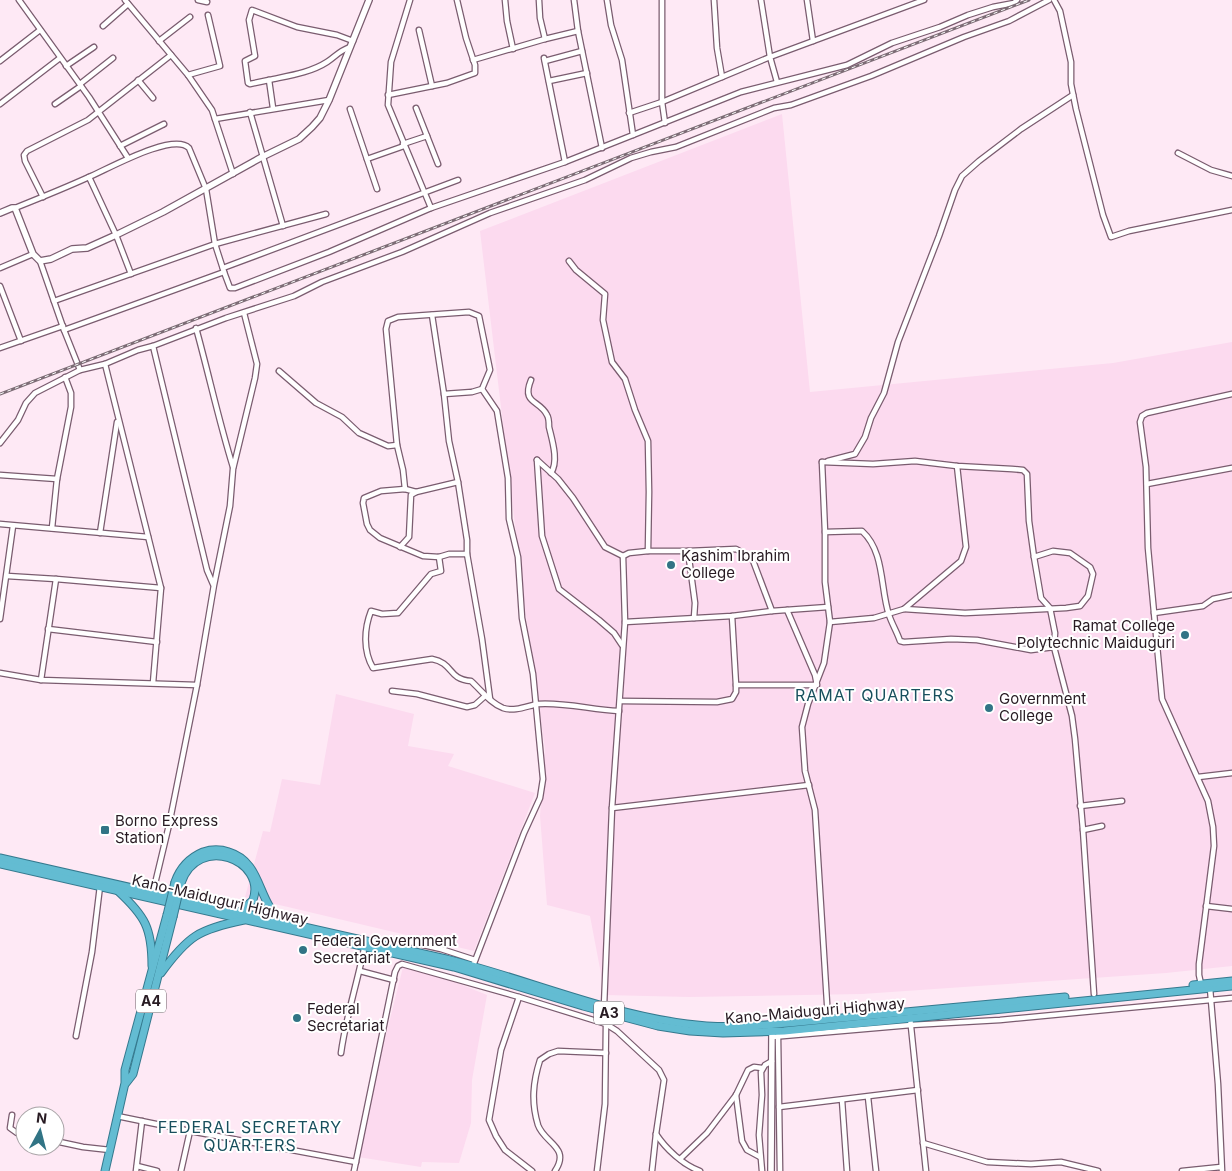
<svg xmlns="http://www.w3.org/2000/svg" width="1232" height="1171" font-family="Inter,sans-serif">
	<rect width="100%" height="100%" fill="#fee9f5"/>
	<g fill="#fcdaef">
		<path d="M782,114l28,278 303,-29 119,-21v624l-66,7 -304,21 -173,3 -84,-2 -15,-79 -43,-11 -7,-89 5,-67 -20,-140 -45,-378z"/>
		<path d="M336,694l78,20 -6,32 46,8 -6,12 87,27 -61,158 -229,-54 18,-66 7,1 12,-53 38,6z"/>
		<path d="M403,967l42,11 42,17 -15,85 -1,43 -12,40 -37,-1 -1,5 -63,-10 22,-98z"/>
	</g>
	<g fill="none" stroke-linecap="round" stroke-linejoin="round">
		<g stroke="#7a5c6f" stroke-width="7">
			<g id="minor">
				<path d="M19,0l70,97 39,61"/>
				<path d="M125,0l63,75 24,35 21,64"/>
				<path d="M198,0l9,2"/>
				<path d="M410,0l-19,62 -3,43 43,103"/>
				<path d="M505,0l2,21 6,28"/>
				<path d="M539,0l1,18 5,21"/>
				<path d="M574,0l4,31 24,117"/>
				<path d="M662,0v102l3,21"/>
				<path d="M714,0l3,48 5,29"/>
				<path d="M761,0l9,57 7,25"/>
				<path d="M807,0l6,41"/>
				<path d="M1054,0l6,11 11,51v22l5,25 27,106 8,22 18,-6 103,-21"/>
				<path d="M103,26l25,-22"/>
				<path d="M419,30l13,56"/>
				<path d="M159,41l31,-24"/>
				<path d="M544,58l21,104"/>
				<path d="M473,60l72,-21 33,-8"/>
				<path d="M0,61l40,-31"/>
				<path d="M545,61l37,-10"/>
				<path d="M66,66l28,-19"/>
				<path d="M188,75l32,-9 -12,-51"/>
				<path d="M138,80l15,18"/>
				<path d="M269,80l-19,4 -2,-1 -3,-22 10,-5 -6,-36 3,-10 45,17 40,8 16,6"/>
				<path d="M549,81l38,-8"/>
				<path d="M80,84l33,-26"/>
				<path d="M388,95l59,-12 28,-10v-8l-9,-27 -9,-38"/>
				<path d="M0,104l60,-46"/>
				<path d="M55,104l26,-18"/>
				<path d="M273,108l-4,-28c18,-4 41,-7 58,-18 9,-6 12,-11 23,-15"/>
				<path d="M416,108l11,28"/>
				<path d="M350,109l27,80"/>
				<path d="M250,112l33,114"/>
				<path d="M629,113l33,-11 108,-45 154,-57"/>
				<path d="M215,119l114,-19"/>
				<path d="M633,135l108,-43 106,-27 45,-22 48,-16 28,-12 25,-8 21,-4 3,-3"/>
				<path d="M403,144l24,-8 11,28"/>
				<path d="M120,146l44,-22"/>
				<path d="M1178,153l33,17 21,6"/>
				<path d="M367,159l37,-13"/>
				<path d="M89,177l27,58 15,39"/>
				<path d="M43,197l-18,-36 -1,-6 3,-4 61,-31 83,-65"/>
				<path d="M15,208c25,-10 50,-20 74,-31 19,-8 84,-45 100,-29l17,41 9,55 9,28 -160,58"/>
				<path d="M40,261l24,69 16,40"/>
				<path d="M569,261l7,9 29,24 -2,26 9,42 13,17 10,31 13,31 1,51 -1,59"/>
				<path d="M0,268l33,-14"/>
				<path d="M223,268l235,-88"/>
				<path d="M224,272l6,16h5l94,-36 102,-44 134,-46 68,-27 -11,-75 -11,-35 -4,-25"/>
				<path d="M0,286l21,55"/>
				<path d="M54,301l161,-57 111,-30"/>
				<path d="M432,315l12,79 5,47 9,41 9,58v14l15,85 8,60"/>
				<path d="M196,328c13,47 23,94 37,139"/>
				<path d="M153,346l54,224 6,14"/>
				<path d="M0,348l63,-22"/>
				<path d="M105,364l56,224 -8,95"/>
				<path d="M279,371l37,32 26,14 17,16 29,13 9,-1"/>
				<path d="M531,380c-10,24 9,20 16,35 2,3 2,9 2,12 3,13 10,34 2,46"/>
				<path d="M0,443l18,-23 8,-17 9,-10 45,-23 25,-6 33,-14 15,-4 73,-28 68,-22 28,-14 80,-30 88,-39 95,-33 46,-22 20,-6 25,-5 98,-39 17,-3 80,-29 93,-39 45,-16 40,-21"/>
				<path d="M537,460l5,76 17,53 40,31 15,13 8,12"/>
				<path d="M537,460l21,19 15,19 32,49 18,9"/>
				<path d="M828,461l27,-7 10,-17 6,-19 13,-25 14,-51 41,-106 16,-46 7,-14 17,-15 42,-32 52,-34"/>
				<path d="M822,462l51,2 42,-3 42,5 55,3 11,1 4,4 2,47 5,36 7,41 9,10 5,25 -1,14 18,69 3,23 8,91 11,164"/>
				<path d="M822,462l3,70v50l5,40 -6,41 -16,41 -6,23 3,44 10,39 13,209"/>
				<path d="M0,475l57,4"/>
				<path d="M458,482l-42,10 -11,-3 -24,2 -17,7 -1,5 4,21 3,6 10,8 43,18 16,1 10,-3h18"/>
				<path d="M1147,484l85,-16"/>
				<path d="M405,489l-2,-19 -6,-25 -11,-116 2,-8 10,-4 71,-5 10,4 11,54 -8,19 -10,3 -28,2"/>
				<path d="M0,524l148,13"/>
				<path d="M52,528l5,-49 14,-72v-14l-6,-16"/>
				<path d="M825,532l37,-1c23,21 18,57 27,84 3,9 8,17 11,26l4,1 47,-3 26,1 54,10 23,-3"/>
				<path d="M100,533l17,-111"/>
				<path d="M400,547l9,-10 2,-42 5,-3"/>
				<path d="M688,551l7,52 -1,15"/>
				<path d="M623,556l6,-3 19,-2h40l48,-2 16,9 20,53"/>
				<path d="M439,557l2,14 -10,3 -33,39 -16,1 -11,-3c-7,18 -8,40 2,57l59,-9c22,4 15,20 39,22 10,9 19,22 32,27 12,4 24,-2 35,-4 27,-2 54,6 81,7"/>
				<path d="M7,576l49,3 105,9"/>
				<path d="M904,609l61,4 101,-5 14,-2 8,-10 5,-22 -3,-7 -20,-14 -17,-2 -19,6"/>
				<path d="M1154,613l49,-7 10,-7 19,-4"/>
				<path d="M0,619l13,-93"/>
				<path d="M625,622l107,-6 40,-5 56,-4"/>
				<path d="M830,622l44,-4 30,-9 57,-48 5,-14 -9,-81"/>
				<path d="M48,629l109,13"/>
				<path d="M0,673l41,7 156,5"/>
				<path d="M41,680l15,-101"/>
				<path d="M736,685h81l-2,-10 -28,-65"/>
				<path d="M392,691l25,3 50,13 8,-2 10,-9"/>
				<path d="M620,701l97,1 15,-3 4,-7v-7l-4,-69"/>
				<path d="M1198,777l34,-4"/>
				<path d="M1080,806l42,-5"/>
				<path d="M612,808l197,-23"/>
				<path d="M1083,830l19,-4"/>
				<path d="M153,892l16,-67 28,-140 17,-100 16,-79 3,-37 22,-91 2,-14 -13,-51"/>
				<path d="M1206,906l26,3"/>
				<path d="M388,946l13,-6 40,9 34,11"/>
				<path d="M473,966l51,-133 16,-35 3,-19 -10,-105 -11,-56 -4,-61 -9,-38 -1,-41 -11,-67 -15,-22"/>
				<path d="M360,971l34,9"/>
				<path d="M1201,984l-2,-9v-11l15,-118 -1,-19 -5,-26 -46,-102 -14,-151 -2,-81 -6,-45 2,-6 5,-3 85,-19"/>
				<path d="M1210,988l8,96 4,87"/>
				<path d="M519,997l-18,53 -12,70 7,16 9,14 27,21"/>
				<path d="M604,1006l8,-198 13,-186 -2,-66"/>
				<path d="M910,1017l16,154"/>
				<path d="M76,1036l16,-84 8,-66"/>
				<path d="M778,1036l2,135"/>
				<path d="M772,1037l139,-12 89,-5 232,-22"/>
				<path d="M341,1053c5,-37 17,-72 24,-109"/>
				<path d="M736,1095l6,46 5,9 13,7"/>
				<path d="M868,1097l8,74"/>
				<path d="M842,1100l5,71"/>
				<path d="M779,1107l139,-17"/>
				<path d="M12,1115l-2,13 7,5 8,2"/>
				<path d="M117,1116l73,15 166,31"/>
				<path d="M656,1134c10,15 27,31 44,37"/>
				<path d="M55,1141l28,6 27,3"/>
				<path d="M923,1143l64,19 44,2 30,-2 37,9"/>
				<path d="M680,1159l27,-26 29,-38 12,-25 6,-3 8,1"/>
				<path d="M137,1166l20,5"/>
				<path d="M136,1171l6,-50"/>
				<path d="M181,1171l9,-40"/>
				<path d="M354,1171l41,-199 3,-6 4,-2 117,33 87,27 11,7 42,39 5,10 -8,54 -4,37"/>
				<path d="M555,1171c16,-24 -11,-28 -17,-46 -7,-23 -5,-43 2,-65l9,-6 9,-3 48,2"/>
				<path d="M597,1171l8,-67 1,-80"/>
				<path d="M762,1171l-3,-36 3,-40 -1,-23 4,-7 7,-4"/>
				<path d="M1182,1171l39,-4"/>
			</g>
		</g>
		<g stroke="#7a5c6f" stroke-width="8">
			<g id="tertiary">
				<path d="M0,213l12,-5h3l18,46 7,7 11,-2 21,-10 15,-1 29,-13 47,-23 99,-55 37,-18 13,-12 8,-9 9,-18 40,-100"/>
				<path d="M771,1171l1,-140"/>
			</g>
		</g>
		<g stroke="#35798e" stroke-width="9">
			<g id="trunk">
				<path d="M0,858l446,101c80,20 158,54 241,65 51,7 104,-2 155,-6 74,-7 149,-14 223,-21"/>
				<path d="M0,864l454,103 129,39 75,20 32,5 33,2 61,-2 448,-45"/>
				<path d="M175,882c5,-14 14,-24 28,-30 9,-3 17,-3 26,0 33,10 28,49 52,68"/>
				<path d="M181,883c17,-50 86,-23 72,17l-13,12"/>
				<path d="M118,891c27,25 34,37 34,75"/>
				<path d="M161,973c27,-37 38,-44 83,-53"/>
				<path d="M1193,985l39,-4"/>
				<path d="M126,1083l7,-9 40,-157"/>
				<path d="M105,1171l20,-88v-13l42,-155"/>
			</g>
		</g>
		<use href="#minor" stroke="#fff" stroke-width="4.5"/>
		<use href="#tertiary" stroke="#fff" stroke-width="5.5"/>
		<use href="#trunk" stroke="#63bcd2" stroke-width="7"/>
		<g stroke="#7c6c75" stroke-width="3">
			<path id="rail" d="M0,394l1029,-394"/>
		</g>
		<use href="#rail" stroke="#fff" stroke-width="1" stroke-dasharray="4" stroke-linecap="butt"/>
		<g stroke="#35798e" stroke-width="9" stroke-linecap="butt">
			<g id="trunk-bridge">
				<path d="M167,915l8,-33"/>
				<path d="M173,917l8,-34"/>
			</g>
		</g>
		<use href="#trunk-bridge" stroke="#63bcd2" stroke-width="7"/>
	</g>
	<g fill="#317485" stroke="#fff" stroke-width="2">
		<circle cx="671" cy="565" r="5"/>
		<circle cx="1185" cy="635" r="5"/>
		<circle cx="989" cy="708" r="5"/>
		<rect x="100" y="825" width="10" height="10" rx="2.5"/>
		<circle cx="303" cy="950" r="5"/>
		<circle cx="297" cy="1018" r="5"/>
	</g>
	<g text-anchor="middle" stroke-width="4" stroke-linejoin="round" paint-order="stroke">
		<g fill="#fff" stroke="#685f65" stroke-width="1">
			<rect x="136" y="989.5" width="30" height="23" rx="4"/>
			<rect x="594" y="1001.5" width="30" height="23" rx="4"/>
		</g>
		<g font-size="14" font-weight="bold" fill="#281b23">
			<text x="151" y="1006">A4</text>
			<text x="609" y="1018">A3</text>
		</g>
		<g font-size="15" fill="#281b23" stroke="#fff" text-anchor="start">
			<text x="681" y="561">Kashim Ibrahim<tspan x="681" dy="17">College</tspan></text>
			<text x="1175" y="631" text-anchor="end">Ramat College<tspan x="1175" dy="17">Polytechnic Maiduguri</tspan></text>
			<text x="999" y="704">Government<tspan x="999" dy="17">College</tspan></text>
			<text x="115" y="826">Borno Express<tspan x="115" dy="17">Station</tspan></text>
			<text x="313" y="946">Federal Government<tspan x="313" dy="17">Secretariat</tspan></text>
			<text x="307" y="1014">Federal<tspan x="307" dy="17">Secretariat</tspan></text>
		</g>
		<g font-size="15" fill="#281b23" stroke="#fff">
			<text transform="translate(220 900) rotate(13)" y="5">Kano-Maiduguri Highway</text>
			<text transform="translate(815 1011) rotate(-5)" y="5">Kano-Maiduguri Highway</text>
		</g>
		<g font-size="16" letter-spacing="1" fill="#184f5d" stroke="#fff">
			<text x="875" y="701">RAMAT QUARTERS</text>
			<text x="250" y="1133">FEDERAL SECRETARY<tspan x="250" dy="18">QUARTERS</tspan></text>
		</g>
	</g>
	<g transform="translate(40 1131) rotate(7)"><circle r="24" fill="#ffffff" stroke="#a9a4a7"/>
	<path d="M0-4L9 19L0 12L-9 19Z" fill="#317485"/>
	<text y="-8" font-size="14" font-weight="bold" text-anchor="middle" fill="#281b23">N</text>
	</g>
</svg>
